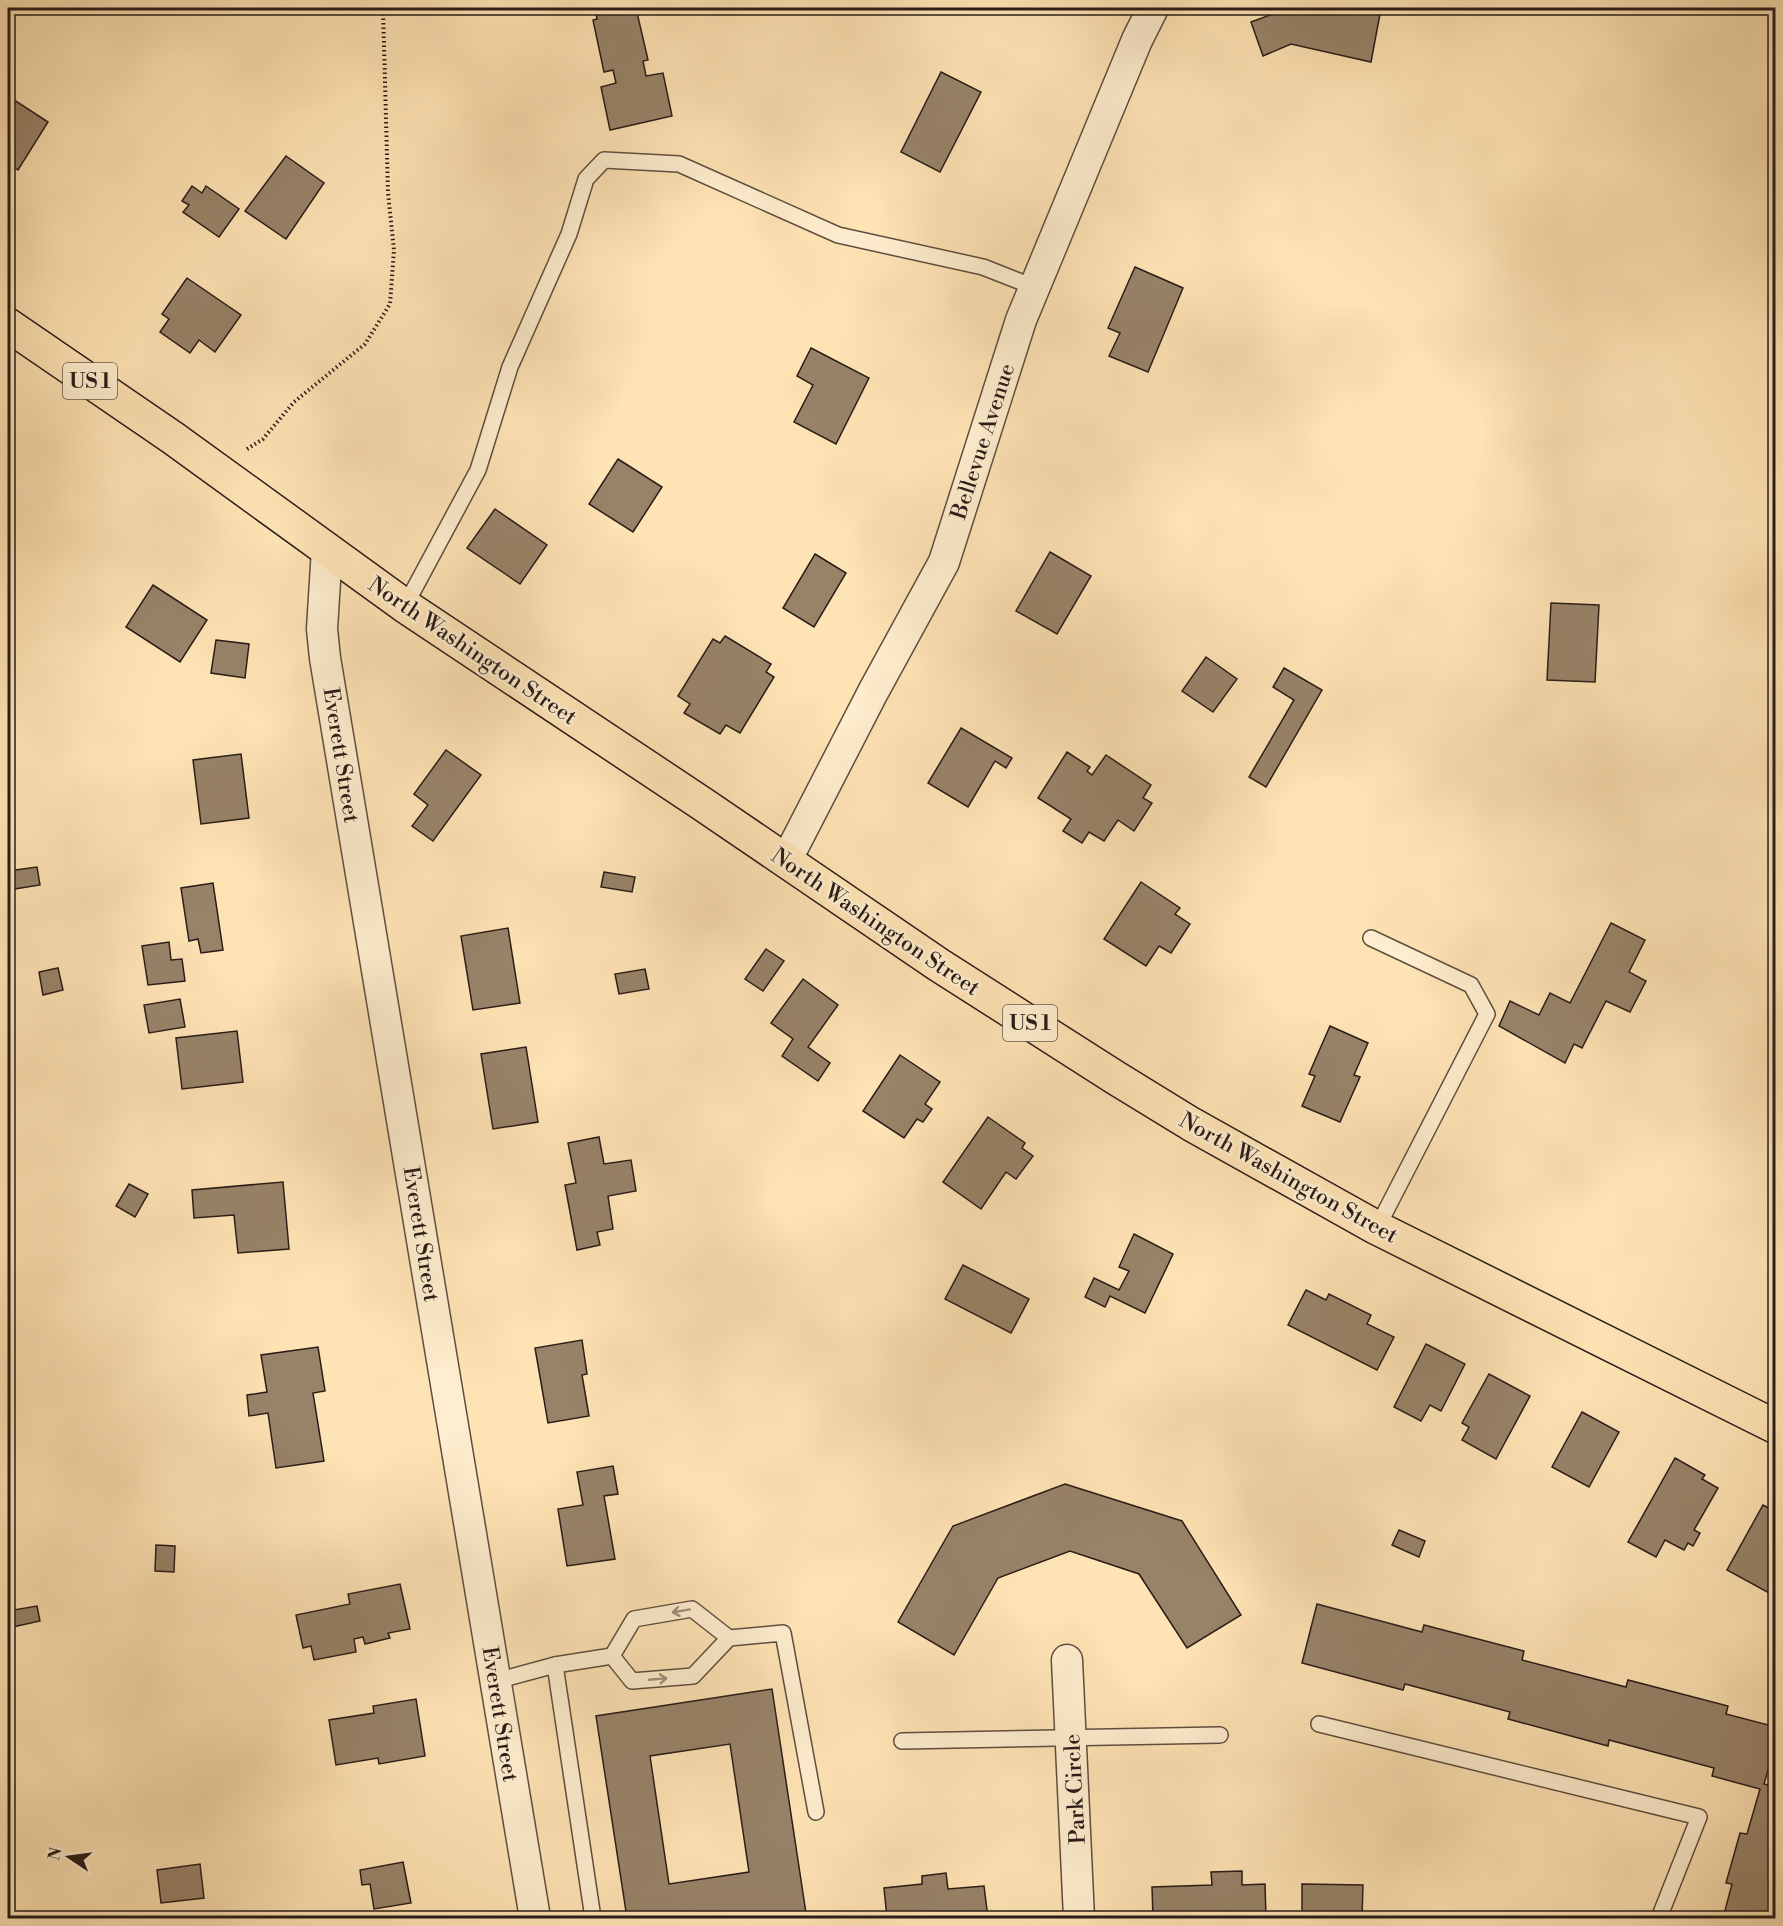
<svg xmlns="http://www.w3.org/2000/svg" width="1783" height="1926" font-family="'Libre Bodoni',serif">
	<rect width="100%" height="100%" fill="#fee3b4"/>
	<filter id="stains"><feTurbulence type="fractalNoise" baseFrequency=".00333" numOctaves="4"/><feColorMatrix values="0 0 0 0 .2 0 0 0 0 .09 0 0 0 0 .02 0 0 0 .5 -.17"/></filter>
	<radialGradient id="worn" r=".72"><stop offset=".6" stop-color="#630" stop-opacity="0"/><stop offset="1" stop-color="#630" stop-opacity=".3"/></radialGradient>
	<g fill="#988369" stroke="#291c18" stroke-width="1.5" fill-rule="evenodd">
		<path d="M595,8h41l12,52 -5,1 3,15 17,-3 9,43 -62,14 -9,-43 15,-4 -3,-13 -9,2 -11,-52 4,-1z"/>
		<path d="M1281,8h63l36,6 -9,48 -80,-18 -28,12 -12,-34 30,-11z"/>
		<path d="M941,72l40,20 -41,80 -39,-20z"/>
		<path d="M8,96l40,26 -30,48 -10,-7z"/>
		<path d="M286,156l38,27 -38,56 -41,-28z"/>
		<path d="M192,186l10,7 4,-7 33,23 -20,28 -36,-25 6,-7 -7,-4z"/>
		<path d="M1135,267l48,21 -35,84 -39,-16 11,-23 -12,-5z"/>
		<path d="M187,278l54,37 -26,37 -16,-12 -9,13 -30,-21 9,-13 -7,-5z"/>
		<path d="M811,348l58,30 -33,66 -42,-22 19,-37 -16,-9z"/>
		<path d="M618,459l44,28 -29,45 -44,-28z"/>
		<path d="M495,509l52,36 -27,39 -53,-36z"/>
		<path d="M1050,552l41,24 -34,58 -41,-23z"/>
		<path d="M815,554l31,19 -32,54 -31,-19z"/>
		<path d="M153,585l54,35 -27,42 -54,-35z"/>
		<path d="M1551,603l48,2 -4,77 -48,-2z"/>
		<path d="M725,636l46,28 -5,8 8,5 -34,56 -14,-8 -6,9 -36,-21 6,-9 -12,-8 35,-57 7,4z"/>
		<path d="M216,640l33,4 -4,34 -34,-5z"/>
		<path d="M1206,657l31,22 -24,33 -31,-21z"/>
		<path d="M1284,668l38,22 -56,97 -17,-10 45,-77 -21,-13z"/>
		<path d="M961,728l51,30 -6,10 -11,-7 -27,46 -40,-24z"/>
		<path d="M446,750l35,25 -48,66 -21,-15 16,-21 -14,-11z"/>
		<path d="M1067,752l23,15 -3,4 5,4 14,-20 45,30 -8,13 9,5 -18,28 -16,-11 -14,21 -15,-9 -7,11 -19,-12 8,-12 -33,-21z"/>
		<path d="M241,754l8,64 -48,6 -8,-64z"/>
		<path d="M37,867l3,18 -32,5v-19z"/>
		<path d="M604,872l31,5 -3,15 -31,-5z"/>
		<path d="M1141,882l39,26 -5,6 15,10 -19,29 -12,-7 -13,20 -42,-27z"/>
		<path d="M213,883l10,67 -22,3 -3,-14 -9,2 -8,-53z"/>
		<path d="M1611,923l34,17 -16,32 17,9 -16,31 -24,-11 -24,47 -8,-4 -9,19 -66,-37 11,-25 29,14 11,-22 20,10z"/>
		<path d="M508,928l12,75 -47,7 -12,-74z"/>
		<path d="M169,942l2,18 11,-1 3,22 -37,4 -6,-39z"/>
		<path d="M766,949l18,12 -21,30 -18,-12z"/>
		<path d="M58,968l5,22 -20,5 -4,-23z"/>
		<path d="M645,969l4,20 -30,5 -4,-20z"/>
		<path d="M803,979l35,26 -30,42 22,16 -12,18 -36,-25 11,-17 -22,-16z"/>
		<path d="M180,999l5,28 -36,6 -5,-28z"/>
		<path d="M1330,1026l38,17 -14,32 6,2 -20,45 -38,-16 13,-30 -6,-2z"/>
		<path d="M237,1031l6,51 -61,7 -6,-51z"/>
		<path d="M526,1047l12,75 -45,7 -12,-75z"/>
		<path d="M900,1055l40,27 -15,22 7,5 -9,13 -6,-3 -13,19 -41,-27z"/>
		<path d="M988,1117l37,26 -3,5 11,8 -17,23 -10,-7 -25,37 -38,-27z"/>
		<path d="M599,1137l5,27 27,-4 5,31 -28,5 5,33 -16,3 3,13 -23,5 -12,-65 11,-2 -8,-40z"/>
		<path d="M283,1182l6,67 -51,4 -4,-38 -40,3 -2,-28z"/>
		<path d="M129,1184l19,10 -13,23 -19,-11z"/>
		<path d="M1134,1234l39,20 -28,59 -35,-17 -5,11 -20,-10 9,-19 25,12 10,-19 -10,-4z"/>
		<path d="M963,1265l66,34 -18,34 -66,-34z"/>
		<path d="M1306,1290l20,10 3,-6 42,21 -4,9 27,13 -17,33 -89,-45z"/>
		<path d="M582,1340l5,34 -5,1 7,41 -41,7 -13,-75z"/>
		<path d="M1426,1344l39,20 -24,47 -11,-6 -9,16 -27,-14z"/>
		<path d="M318,1347l7,44 -12,2 11,68 -48,7 -8,-55 -19,3 -2,-21 20,-3 -6,-37z"/>
		<path d="M1489,1374l41,22 -34,63 -34,-19 7,-13 -7,-4z"/>
		<path d="M1582,1412l37,20 -30,55 -37,-20z"/>
		<path d="M1675,1458l30,17 -3,4 16,9 -24,42 6,3 -7,13 -5,-3 -4,7 -19,-10 -9,17 -28,-15z"/>
		<path d="M613,1466l5,28 -14,2 11,63 -48,7 -9,-57 25,-4 -6,-33z"/>
		<path d="M1065,1484l117,37 59,94 -54,33 -48,-74 -69,-23 -72,27 -44,77 -56,-33 55,-96z"/>
		<path d="M1763,1505l13,7v74l-5,8 -44,-24z"/>
		<path d="M1399,1530l26,11 -6,16 -27,-12z"/>
		<path d="M156,1545l19,1 -1,26 -19,-1z"/>
		<path d="M400,1584l10,45 -22,4 2,5 -25,6 -2,-7 -9,2 2,13 -42,8 -3,-14 -8,2 -7,-33 54,-11 -2,-10z"/>
		<path d="M13,1602l1,8 23,-4 3,15 -32,7v-25z"/>
		<path d="M1317,1604l105,28 2,-7 100,26 -2,9 104,27 2,-7 100,26 -2,8 50,13v15l-12,42 12,3v131h-53l9,-34 -6,-1 14,-50 7,1 13,-45 -48,-13 2,-8 -105,-28 -1,6 -100,-27 2,-7 -105,-28 -2,6 -101,-27z"/>
		<path d="M772,1689l34,224 -33,5h-146l-31,-202zM730,1744l19,128 -80,12 -19,-128z"/>
		<path d="M416,1699l9,57 -46,8 -1,-6 -42,7 -7,-45 45,-7 -1,-7z"/>
		<path d="M403,1862l8,41 -37,6 -4,-25 -8,1 -2,-15z"/>
		<path d="M200,1864l4,34 -43,5 -4,-33z"/>
		<path d="M1242,1871v14l23,-1 1,34h-113l-1,-31 60,-2 -1,-13z"/>
		<path d="M946,1873l2,16 36,-3 4,32h-101l-3,-30 38,-4v-8z"/>
		<path d="M1302,1884l61,1 -1,33h-60z"/>
		<path d="M409,1912l1,6h-24v-2z"/>
	</g>
	<g fill="none" stroke-linecap="round" stroke-linejoin="round">
		<g stroke="#5e4e3f" stroke-width="18">
			<g id="service">
				<path d="M405,606l73,-136 32,-103 59,-133 17,-55 18,-19 75,4 159,71 145,32 51,20"/>
				<path d="M1371,938l100,47 16,29 -110,214"/>
				<path d="M612,1656l20,25 61,-5 36,-38 54,-5 33,179"/>
				<path d="M612,1656l22,-37 58,-10 37,29"/>
				<path d="M555,1665l38,253"/>
				<path d="M496,1681l59,-16 57,-9"/>
				<path d="M1319,1724l380,93 -40,101"/>
				<path d="M902,1741l318,-6"/>
			</g>
		</g>
		<g stroke="#5e4e3f" stroke-width="33">
			<g id="minor">
				<path d="M327,549l-5,80 3,29 210,1260"/>
				<path d="M786,861l87,-169 71,-130 77,-242 116,-280 16,-32"/>
				<path d="M1067,1660l12,258"/>
			</g>
		</g>
		<g stroke="#291c18" stroke-width="36">
			<path id="primary" d="M8,325l165,113 232,168 296,197 238,162 177,113 75,46 186,104 399,199"/>
		</g>
		<path stroke="#291c18" stroke-width="4" stroke-dasharray="1.5 3" stroke-linecap="butt" d="M247,449l16,-10 31,-37 71,-58 25,-40 4,-54 -6,-57 -5,-185"/>
		<use href="#service" stroke="#feedce" stroke-width="15"/>
		<use href="#minor" stroke="#feedce" stroke-width="30"/>
		<use href="#primary" stroke="#fee3b4" stroke-width="33"/>
	</g>
	<defs><path id="oneway-shaft" d="M-6 0H5M1.5-3L5.5 0L1.5 3" fill="none" stroke-width="1.6" stroke-linecap="round" stroke-linejoin="round" transform="scale(1.5)"/></defs>
	<g stroke="#9e8f7c">
		<use href="#oneway-shaft" transform="translate(681 1611) rotate(170)"/>
		<use href="#oneway-shaft" transform="translate(658 1679) rotate(-5)"/>
	</g>
	<g text-anchor="middle" stroke-width="5" stroke-linejoin="round" paint-order="stroke">
		<g fill="#feedce" stroke="#695b4f" stroke-width="1.5">
			<rect x="63" y="363" width="54" height="36" rx="4.5"/>
			<rect x="1003" y="1005" width="54" height="36" rx="4.5"/>
		</g>
		<g font-size="21" font-weight="bold" fill="#291c18">
			<text x="90" y="388">US 1</text>
			<text x="1030" y="1030">US 1</text>
		</g>
		<g font-size="22" fill="#291c18" stroke="#feedce">
			<text transform="translate(982 441) rotate(-72)" y="8">Bellevue Avenue</text>
			<text transform="translate(473 650) rotate(34)" y="8">North Washington Street</text>
			<text transform="translate(342 755) rotate(81)" y="8">Everett Street</text>
			<text transform="translate(876 921) rotate(34)" y="8">North Washington Street</text>
			<text transform="translate(1289 1177) rotate(29)" y="8">North Washington Street</text>
			<text transform="translate(422 1234) rotate(81)" y="8">Everett Street</text>
			<text transform="translate(501 1714) rotate(81)" y="8">Everett Street</text>
			<text transform="translate(1074 1789) rotate(-93)" y="8">Park Circle</text>
		</g>
	</g>
	<rect width="1783" height="1926" fill="none" stroke="#fee3b4" stroke-width="30"/>
	<rect x="9" y="9" width="1765" height="1908" fill="none" stroke="#291c18" stroke-width="3"/>
	<rect x="15" y="15" width="1753" height="1896" fill="none" stroke="#291c18" stroke-width="1.5"/>
	<g transform="translate(69 1857) rotate(283)" stroke="#feedce" stroke-width="4.5" paint-order="stroke">
	<path d="M0-4.5L10 22L0 15L-10 22Z" fill="#291c18"/>
	<text y="-9" font-size="16" font-weight="bold" text-anchor="middle" fill="#291c18">N</text>
	</g>
	<rect width="100%" height="100%" filter="url(#stains)"/>
	<rect width="100%" height="100%" fill="url(#worn)"/>
</svg>
